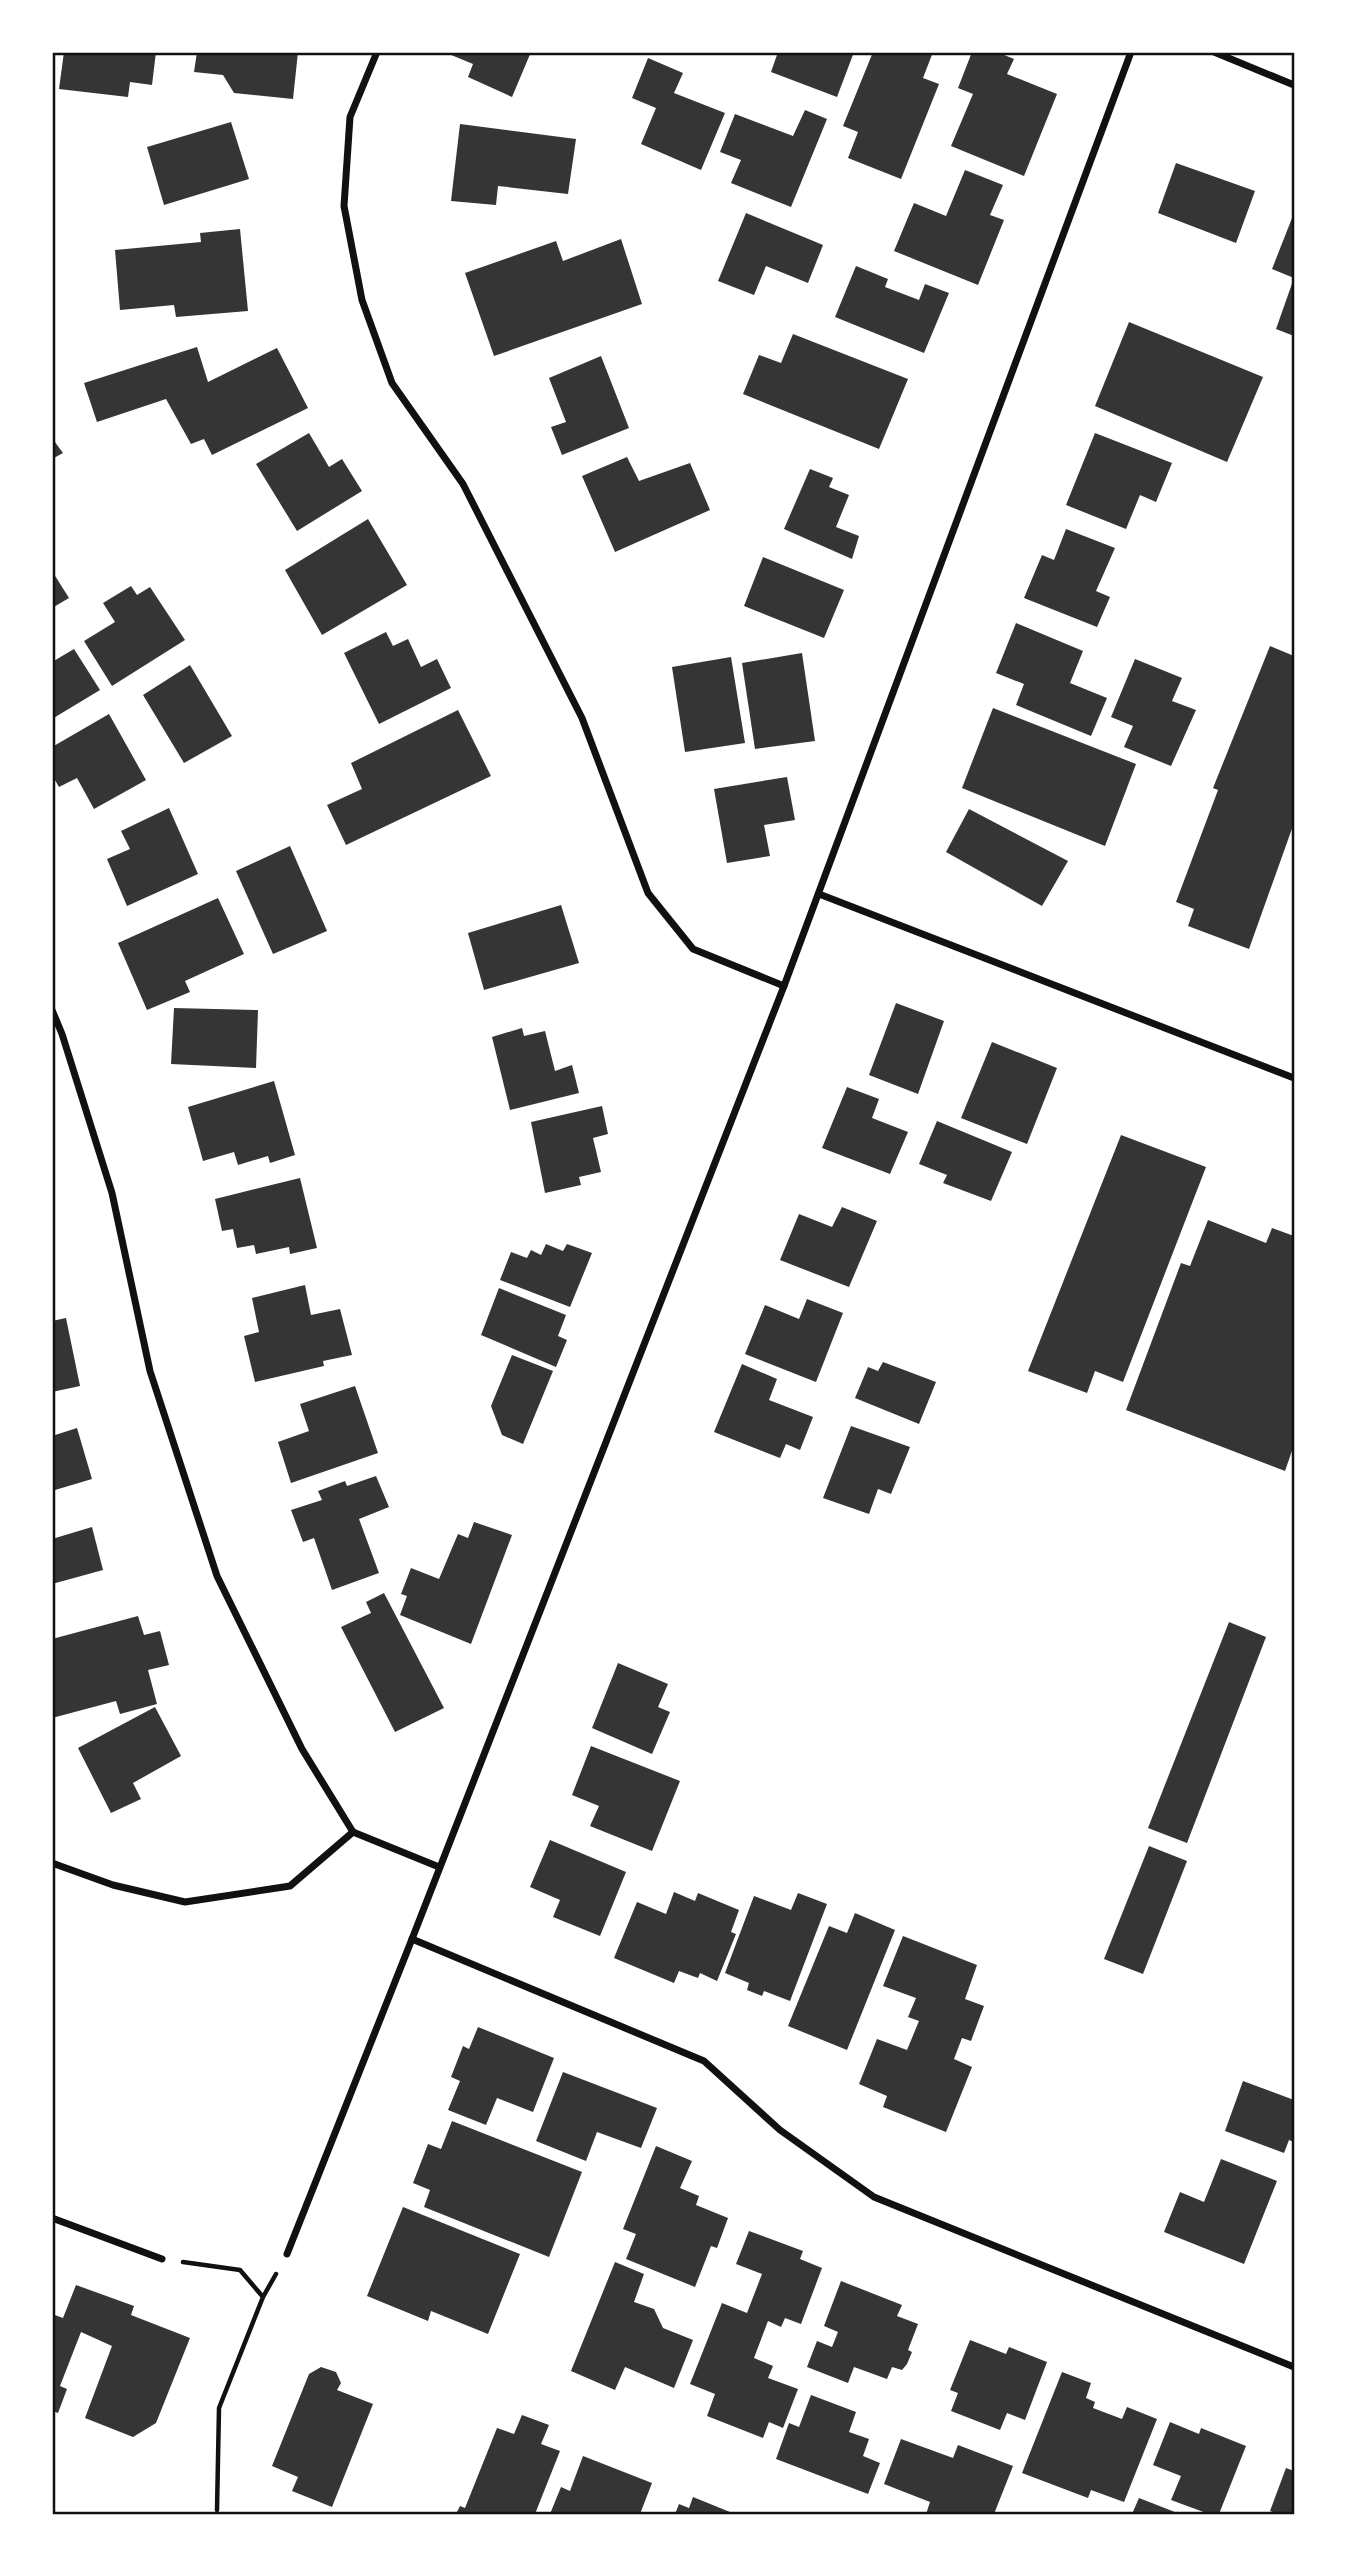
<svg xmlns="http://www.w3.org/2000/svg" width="1347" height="2567" font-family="Manrope,sans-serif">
	<rect width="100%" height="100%" fill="#fff"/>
	<g fill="#353535">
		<path d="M64,52h92l-4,33 -22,-3 -2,15 -69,-8z"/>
		<path d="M197,52h101l-5,47 -59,-6 -11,-18 -29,-3z"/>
		<path d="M444,52h87l-19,45 -44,-20 5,-13z"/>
		<path d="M778,52h76l-17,45 -66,-25z"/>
		<path d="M873,52h60l-10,26 16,6 -38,95 -53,-21 10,-26 -15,-6z"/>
		<path d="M972,52h25l17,7 -7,15 50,20 -33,82 -73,-30 22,-52 -15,-6z"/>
		<path d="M648,58l35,15 -9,20 51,20 -24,57 -60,-26 15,-36 -24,-10z"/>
		<path d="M805,110l22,9 -36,88 -60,-24 10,-23 -21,-8 15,-38 58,22z"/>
		<path d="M231,122l18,57 -85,26 -17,-58z"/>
		<path d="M460,124l116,15 -8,55 -70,-8 -2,19 -45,-4z"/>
		<path d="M1176,163l79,28 -19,52 -78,-30z"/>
		<path d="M965,170l38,15 -13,30 14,5 -26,65 -84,-34 20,-48 32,13z"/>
		<path d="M746,213l77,32 -15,38 -42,-17 -12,29 -36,-14z"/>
		<path d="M1294,213v65l-22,-9z"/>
		<path d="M240,229l8,82 -72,6 -2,-12 -54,5 -5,-60 86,-8 -1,-9z"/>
		<path d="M621,239l21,65 -148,52 -29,-83 91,-32 7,20z"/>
		<path d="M856,266l32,13 -3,8 34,13 6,-16 24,9 -25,60 -89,-36z"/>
		<path d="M1294,278v58l-18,-7z"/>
		<path d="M1129,322l134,55 -36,85 -132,-56z"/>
		<path d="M793,334l115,45 -29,70 -136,-55 16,-39 22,8z"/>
		<path d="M197,347l11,35 69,-34 31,60 -96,47 -8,-16 -13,5 -25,-45 -69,23 -13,-39z"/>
		<path d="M601,356l28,72 -67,27 -11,-28 15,-5 -17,-44z"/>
		<path d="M309,433l20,34 13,-8 20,32 -65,40 -41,-67z"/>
		<path d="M1095,433l77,30 -16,39 -16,-7 -14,34 -60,-24z"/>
		<path d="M52,438l11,15 -11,6z"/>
		<path d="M627,457l12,24 51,-18 20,47 -95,42 -33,-76z"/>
		<path d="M810,469l23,9 -4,9 20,8 -13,32 23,9 -7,23 -68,-30z"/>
		<path d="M368,519l39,66 -85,50 -37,-65z"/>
		<path d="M1066,529l49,19 -19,43 14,6 -13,30 -73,-29 18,-43 12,5z"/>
		<path d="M763,557l81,33 -20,48 -80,-32z"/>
		<path d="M52,571l17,27 -17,10z"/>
		<path d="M131,586l6,9 13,-8 35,53 -73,46 -28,-45 31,-19 -12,-19z"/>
		<path d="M1016,623l67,28 -13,32 37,15 -16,38 -75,-31 8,-21 -28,-11z"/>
		<path d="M386,632l7,14 15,-7 13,28 16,-8 14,29 -72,36 -35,-71z"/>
		<path d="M1270,646l24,10v154l-2,6 2,2v5l-45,126 -61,-23 6,-17 -18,-7 42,-112 -5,-2z"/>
		<path d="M74,649l26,41 -48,29v-57z"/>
		<path d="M802,653l13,88 -60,8 -13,-86z"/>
		<path d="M731,657l14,86 -60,9 -13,-85z"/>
		<path d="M1135,659l47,19 -10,23 24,9 -25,56 -47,-19 9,-21 -22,-9z"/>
		<path d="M190,665l42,71 -48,27 -41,-68z"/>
		<path d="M993,708l143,56 -31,82 -143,-58z"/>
		<path d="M458,710l33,66 -145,69 -19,-40 35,-16 -11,-26z"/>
		<path d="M109,714l37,66 -52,29 -17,-31 -18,9 -7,-12v-28z"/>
		<path d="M787,777l8,43 -31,5 6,31 -43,7 -13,-74z"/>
		<path d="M169,808l29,66 -71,32 -20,-47 23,-10 -9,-18z"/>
		<path d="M969,809l99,52 -26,45 -96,-54z"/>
		<path d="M290,846l37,85 -54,23 -37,-83z"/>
		<path d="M218,898l26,56 -59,27 5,11 -43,18 -29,-67z"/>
		<path d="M561,905l18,58 -95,27 -16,-57z"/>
		<path d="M896,1003l48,18 -26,73 -49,-19z"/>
		<path d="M174,1008l84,2 -2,58 -85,-4z"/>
		<path d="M522,1028l2,8 21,-5 10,40 17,-6 7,28 -69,17 -18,-73z"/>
		<path d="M992,1042l65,26 -30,76 -66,-26z"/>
		<path d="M274,1081l21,74 -25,8 -2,-7 -30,9 -4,-13 -31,9 -15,-54z"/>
		<path d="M847,1087l32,12 -7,19 36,14 -18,42 -68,-26z"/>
		<path d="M602,1106l6,28 -15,4 8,34 -22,5 2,8 -36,8 -14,-71z"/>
		<path d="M937,1121l75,31 -21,49 -48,-18 4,-8 -28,-11z"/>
		<path d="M1121,1135l85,32 -83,215 -28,-11 -8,22 -59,-22z"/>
		<path d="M300,1178l17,70 -27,6 -1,-7 -33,7 -2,-9 -17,3 -4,-19 -11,2 -7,-32z"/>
		<path d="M842,1207l35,14 -28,66 -69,-27 19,-46 33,13z"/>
		<path d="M1208,1220l58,23 6,-15 22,8v209l-9,26 -159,-61 55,-147 9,3z"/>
		<path d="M546,1244l17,7 4,-7 25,9 -22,54 -70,-27 11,-28 16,6 4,-8 10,5z"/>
		<path d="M305,1285l6,30 29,-6 12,46 -29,6 1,5 -69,16 -11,-46 15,-4 -7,-34z"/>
		<path d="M499,1288l67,27 -8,21 9,4 -11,27 -75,-32z"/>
		<path d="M807,1299l36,14 -27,69 -71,-28 20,-49 34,14z"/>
		<path d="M66,1318l14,68 -28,6v-71z"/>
		<path d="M512,1355l41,16 -30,73 -21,-9 -11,-29z"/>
		<path d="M883,1362l53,20 -17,42 -64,-26 13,-31 10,4z"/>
		<path d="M742,1364l35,15 -8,21 44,17 -13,33 -14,-6 -6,14 -66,-26z"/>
		<path d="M355,1386l23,67 -87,30 -13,-41 31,-11 -9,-27z"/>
		<path d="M851,1426l59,21 -19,47 -13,-5 -9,25 -46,-16z"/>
		<path d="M77,1428l15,51 -37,11 -3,-9v-45z"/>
		<path d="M376,1476l13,31 -30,12 20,54 -47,17 -18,-52 -11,4 -12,-32 31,-10 -4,-9 27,-10 2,5z"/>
		<path d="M474,1522l38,13 -41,109 -71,-29 7,-19 -6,-2 10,-26 28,11 19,-45 10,4z"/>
		<path d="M92,1527l11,43 -51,14v-45z"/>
		<path d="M384,1593l60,115 -49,24 -54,-105 30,-14 -5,-11z"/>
		<path d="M138,1616l6,19 16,-4 9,34 -21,5 9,34 -37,10 -4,-13 -64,17v-79z"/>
		<path d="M1229,1622l37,15 -79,206 -39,-15z"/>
		<path d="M618,1663l50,21 -10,23 12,5 -18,42 -60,-26z"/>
		<path d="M155,1707l26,49 -48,27 8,16 -30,14 -33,-65z"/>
		<path d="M591,1746l89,35 -28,70 -62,-25 9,-20 -27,-11z"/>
		<path d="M550,1840l76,32 -26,64 -47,-19 7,-17 -30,-13z"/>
		<path d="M1149,1846l38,15 -44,113 -39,-15z"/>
		<path d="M674,1892l21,9 3,-8 41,17 -8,22 5,2 -19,47 -17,-8 -2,5 -19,-7 -5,12 -60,-25 23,-56 29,12z"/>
		<path d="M798,1893l29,11 -37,97 -26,-10 -2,5 -15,-6 2,-7 -24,-10 29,-77 37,14z"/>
		<path d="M855,1913l40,17 -48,120 -59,-24 41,-100 18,7z"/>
		<path d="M903,1936l74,29 -12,34 19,7 -13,35 -9,-3 -8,21 18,8 -26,65 -63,-25 4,-11 -28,-12 18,-45 30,11 12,-29 -11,-4 8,-19 -33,-12z"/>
		<path d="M478,2027l76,31 -21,54 -36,-14 -11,27 -38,-15 12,-29 -9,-4 12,-31 6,3z"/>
		<path d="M563,2072l94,36 -16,40 -44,-16 -11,29 -50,-20z"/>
		<path d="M1243,2081l51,19v42l-5,-2 -5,13 -59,-22z"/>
		<path d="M452,2121l130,51 -33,85 -125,-50 6,-17 -17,-7 15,-39 13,5z"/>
		<path d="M656,2146l36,15 -12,27 19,8 -3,9 32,13 -11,30 -6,-2 -16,41 -69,-28 10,-25 -13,-5z"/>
		<path d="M1221,2159l56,22 -33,83 -80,-32 16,-40 24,10z"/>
		<path d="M403,2207l117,47 -32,80 -57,-23 -3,10 -61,-25z"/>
		<path d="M749,2231l54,20 -3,8 22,9 -21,56 -16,-6 -4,9 -13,-6 -14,37 19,8 -5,12 30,11 -15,39 -14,-6 -6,16 -56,-22 8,-22 -25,-10 32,-81 25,10 15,-39 -26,-10z"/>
		<path d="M615,2262l29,12 -10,28 20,7 9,19 30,12 -19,48 -49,-21 -10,23 -44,-19z"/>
		<path d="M841,2281l61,24 -5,11 21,8 -10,26 4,2 -5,12 -5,6 -10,-3 -5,12 -33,-12 -6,16 -41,-16 10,-26 15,6 6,-15 -14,-6z"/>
		<path d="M76,2285l58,21 -3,9 59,23 -34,85 -23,14 -48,-19 27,-72 -31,-14 -21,54 7,3 -9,24 -6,-2v-97l11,4z"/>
		<path d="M970,2340l36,14 3,-7 38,15 -22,58 -18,-7 -7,17 -49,-19 7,-18 -8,-3z"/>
		<path d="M321,2367l15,5 5,11 -4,7 36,14 -41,103 -40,-16 6,-14 -26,-11 37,-92z"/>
		<path d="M1062,2372l29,11 -5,15 9,4 -2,6 29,11 5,-12 30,12 -33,83 -33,-12 -3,8 -66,-25z"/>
		<path d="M811,2395l45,17 -7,20 20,7 -6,17 17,7 -12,31 -92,-35 13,-36 10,4z"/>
		<path d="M522,2415l27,10 -8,19 19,7 -25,63h-79l4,-8 5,2 32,-80 17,6z"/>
		<path d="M1170,2422l29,12 2,-6 45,18 -27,68h-10l-38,-14 10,-24 -28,-11z"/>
		<path d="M901,2439l52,19 5,-13 55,21 -19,48h-68l4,-12 -46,-18z"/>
		<path d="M583,2456l69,27 -12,31h-90l11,-27 9,4z"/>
		<path d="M1286,2468l8,3v43h-16l-8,-3z"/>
		<path d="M693,2497l37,15 -1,2h-54l4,-10 10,4z"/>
		<path d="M1139,2498l41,16h-48z"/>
	</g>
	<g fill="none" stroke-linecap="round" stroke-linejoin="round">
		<g stroke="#111" stroke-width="4.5">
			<path d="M183,2262l57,8 23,27 -44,111 -2,102"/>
			<path d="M263,2297l13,-23"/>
		</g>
		<g stroke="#111" stroke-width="7">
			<path d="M377,52l-27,65 -6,89 18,94 30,83 71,101 119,234 66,175 45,56 91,37"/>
			<path d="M1214,52l80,33"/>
			<path d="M819,894l475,184"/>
			<path d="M52,1010l10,24 50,159 38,178 67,205 85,173 51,83"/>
			<path d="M52,1863l61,22 72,17 105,-16 63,-54 86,35"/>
			<path d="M412,1939l292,122 76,69 94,67 420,170"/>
			<path d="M52,2218l110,41"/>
			<path d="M287,2254l125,-315 372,-953 347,-934"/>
		</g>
	</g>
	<rect width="1347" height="2567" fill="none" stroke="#ffffff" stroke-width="108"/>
	<rect x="54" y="54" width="1239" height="2459" fill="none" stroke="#111" stroke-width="2.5"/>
</svg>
